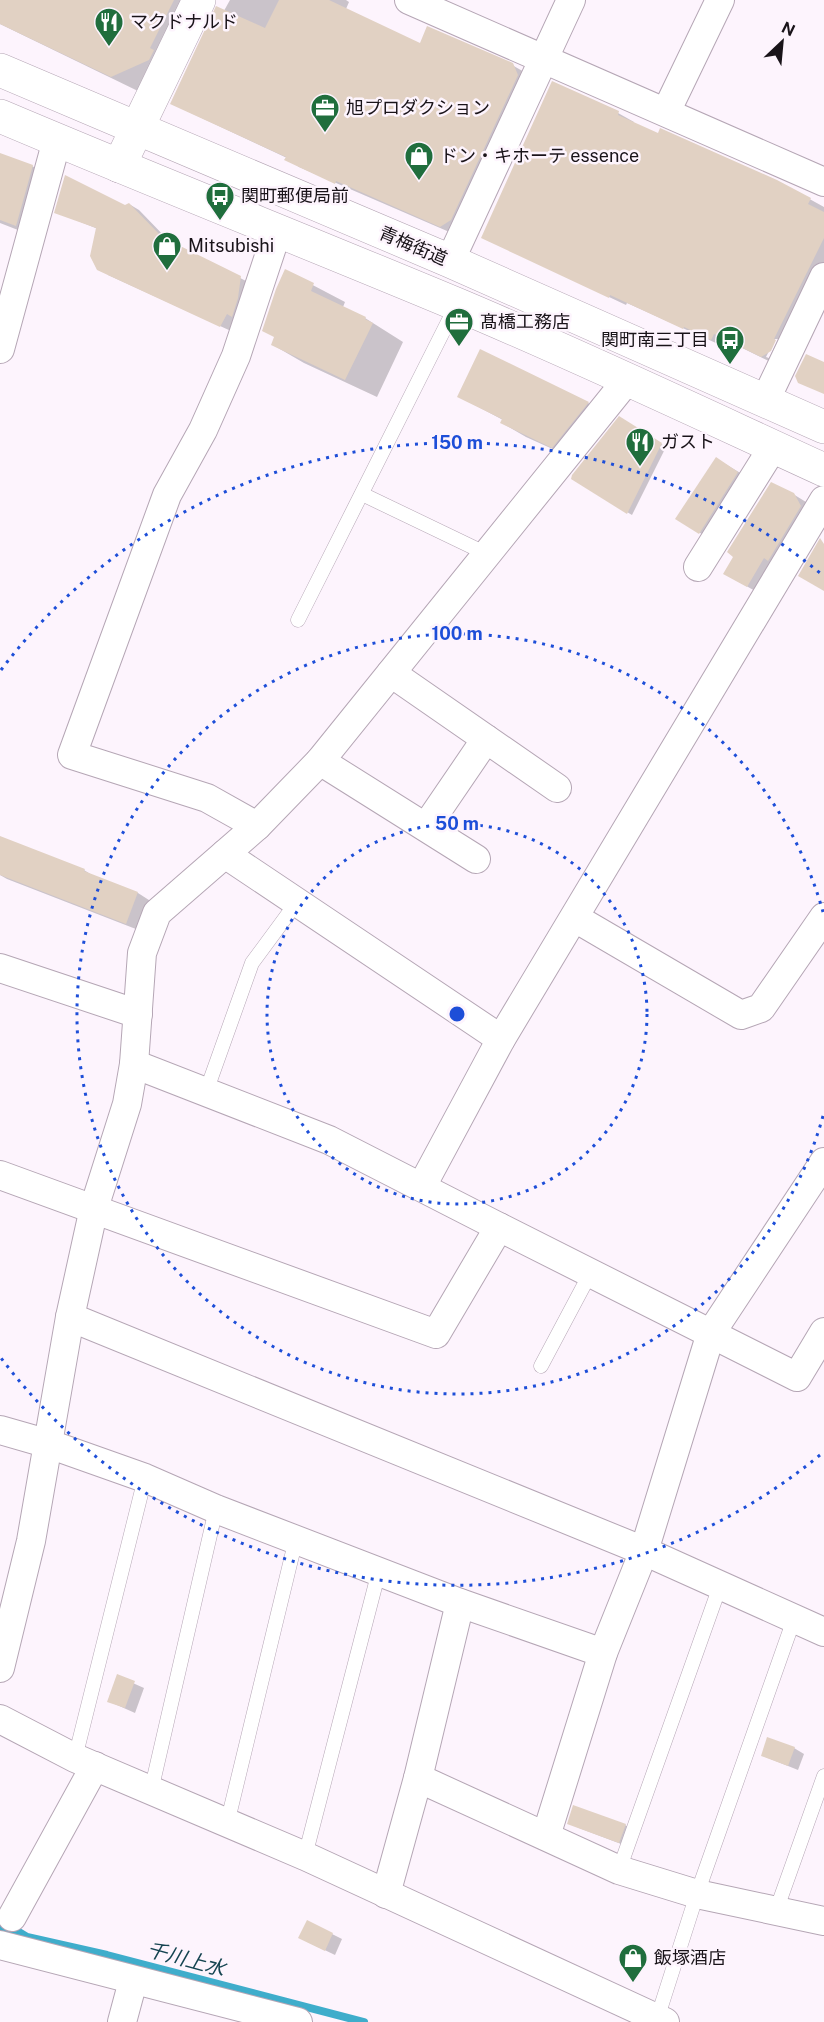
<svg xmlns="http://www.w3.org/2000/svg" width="824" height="2022" font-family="'Public Sans','Noto Sans JP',sans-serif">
	<rect width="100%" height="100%" fill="#fdf4fd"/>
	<g fill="#0003" fill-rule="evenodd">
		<path d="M0,0h209l-69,92 -140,-68z"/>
		<path d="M230,0h116l3,2 -3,7 74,36 92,20 14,8 -72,161 -155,-67 -12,-9 -115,-54z"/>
		<path d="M618,113l16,9 -1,2 144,57 47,26v73l-47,85 -47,-23 -3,6 -100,-45 -1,2 -144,-68zM775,339h3l-9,19 -3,-1z"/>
		<path d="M0,154l32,12 26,15 -17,58 -41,-16z"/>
		<path d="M129,204l10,6 32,33 79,40 -19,48 -123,-56 -10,-46 -42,-17 69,-6z"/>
		<path d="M286,271l59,31 -2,5 22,11 38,24 -26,55 -73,-34 -31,-18 3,-7z"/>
		<path d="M458,396l130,7 24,14 -35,43 -51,-23 -24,-14 1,-3z"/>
		<path d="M620,418l46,29 -34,68 -60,-36z"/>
		<path d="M717,459l25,15 -17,74 -48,-29z"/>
		<path d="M793,494l26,16 -46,91 -48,-27z"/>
		<path d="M0,851l84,19 14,9 40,14 14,9 -11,29 -134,-52 -7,-4z"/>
		<path d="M117,1676l27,12 -9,25 -27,-12z"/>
		<path d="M794,1748l10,6 -6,16 -35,-14z"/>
		<path d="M569,1823l56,2 10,6 -6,16 -50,-19z"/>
		<path d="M332,1934l10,5 -7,16 -25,-12z"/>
	</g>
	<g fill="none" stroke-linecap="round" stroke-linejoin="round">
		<path stroke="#3fadcb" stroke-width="8" d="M0,1928l17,3 10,6 80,18 257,67"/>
	</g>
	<g fill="#e1d1c3">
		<path d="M0,0h174l-24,48 4,2 -5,10 -38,17 -111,-53z"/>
		<path d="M279,0h50l91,43 7,-17 86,37 5,12 -67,145 -11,7 -104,-46 -1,3 -51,-24 2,-3 -116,-53 46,-98 49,22z"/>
		<path d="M552,81l67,30 -1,4 40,18 2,-5 117,52 34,18 -3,6 16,8v26l-50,101 2,1 -5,11 -10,6 -47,-23 -3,6 -27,-13 -1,2 -73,-34 -1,3 -128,-60z"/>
		<path d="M0,153l33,12 -17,61 -16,-6z"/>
		<path d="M65,175l60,30 4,-2 33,34 79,39 -3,22 -6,19 -5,-3 -7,13 -123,-57 -7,-14 6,-28 -42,-15z"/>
		<path d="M285,269l29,14 -3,8 55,26 -1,2 8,4 -28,57 -74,-35 3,-8 -12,-6 14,-42z"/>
		<path d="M480,349l109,53 -37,46 -52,-25 2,-4 -45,-22z"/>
		<path d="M806,354l18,8v32l-26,-11 -3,-7z"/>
		<path d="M619,416l43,27 -35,71 -56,-35 1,-4z"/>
		<path d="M716,457l22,15 -39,62 -24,-15z"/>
		<path d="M771,482l23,11 7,13 -33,55 -4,-3 -17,29 -24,-13 10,-17 -6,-5z"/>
		<path d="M820,538l4,6v47l-26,-15z"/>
		<path d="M0,836l85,33 -1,2 54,21 -12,32 -126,-49z"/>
		<path d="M117,1674l18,7 -10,27 -18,-6z"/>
		<path d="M767,1737l28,10 -7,19 -27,-10z"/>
		<path d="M573,1805l53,19 -7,19 -52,-19z"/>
		<path d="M307,1920l26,13 -8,18 -27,-13z"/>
	</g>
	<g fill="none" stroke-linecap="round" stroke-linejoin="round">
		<g stroke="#b5a6b5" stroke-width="15">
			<g id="lane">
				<path d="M362,494l125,60"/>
				<path d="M298,620l159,-316"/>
				<path d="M206,1092l46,-129 45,-61"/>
				<path d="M541,1366l50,-94"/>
				<path d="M75,1758l70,-280"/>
				<path d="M151,1791l65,-282"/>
				<path d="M227,1824l69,-285"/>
				<path d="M305,1856l74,-285"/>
				<path d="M619,1870l101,-284"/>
				<path d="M776,1911l48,-135"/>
				<path d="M657,2019l40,-125 97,-275"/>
			</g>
		</g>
		<g stroke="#b5a6b5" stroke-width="30">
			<g id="street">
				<path d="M409,0l415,182"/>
				<path d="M666,112l54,-112"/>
				<path d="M450,261l121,-261"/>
				<path d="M0,349l57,-209"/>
				<path d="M765,401l59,-124"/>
				<path d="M698,567l75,-120"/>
				<path d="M391,673l166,115"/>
				<path d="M320,761l156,98"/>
				<path d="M257,826l-50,-28 -135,-43 95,-260 36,-65 33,-74 41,-124"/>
				<path d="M426,827l60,-88"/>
				<path d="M225,854l276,185"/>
				<path d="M575,918l166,97 20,-7 63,-91"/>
				<path d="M0,968l138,46"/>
				<path d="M134,1064l195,76 170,87"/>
				<path d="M0,1175l436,159 63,-107 298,150 27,-45"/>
				<path d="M422,1186l79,-147 323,-539"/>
				<path d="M70,1317l574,234 180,81"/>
				<path d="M0,1430l49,14 96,34 71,31 244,94 143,50"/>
				<path d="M0,1668l31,-127 39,-224 24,-109 33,-104 7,-40 8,-111 15,-40 100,-87 63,-65 308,-382"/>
				<path d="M0,1719l75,39 230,98 360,166"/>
				<path d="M418,1778l201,92 78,24 127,27"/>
				<path d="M546,1836l57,-183 41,-102 67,-218 113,-171"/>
				<path d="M386,1894l32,-116 42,-175"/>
				<path d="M12,1917l83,-151"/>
				<path d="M0,1945l298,77"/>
				<path d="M122,2022l11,-41"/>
			</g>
		</g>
		<g stroke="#b5a6b5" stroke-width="34">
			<path id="secondary" d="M119,166l80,-166"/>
		</g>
		<g stroke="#b5a6b5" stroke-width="34">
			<g id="primary">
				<path d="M0,70l450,191 374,166"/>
				<path d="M0,116c151,64 305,125 456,188 124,52 246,110 368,166"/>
			</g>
		</g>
		<use href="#lane" stroke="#fff" stroke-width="14"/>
		<use href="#street" stroke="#fff" stroke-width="28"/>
		<use href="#secondary" stroke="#fff" stroke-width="33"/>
		<use href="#primary" stroke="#fff" stroke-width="33"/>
	</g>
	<g fill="none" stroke="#1d4ed8" stroke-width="3" stroke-dasharray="3 6">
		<circle cx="457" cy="1014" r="190"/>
		<path d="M823 1116A380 380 0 1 1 823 912"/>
		<path d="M820 1455A571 571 0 0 1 1 1358M1 670A571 571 0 0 1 820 573"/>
	</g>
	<defs>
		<g id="restaurant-pin" transform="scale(1.5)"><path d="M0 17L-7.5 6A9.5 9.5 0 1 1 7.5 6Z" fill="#206e3d" stroke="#fdf4fd"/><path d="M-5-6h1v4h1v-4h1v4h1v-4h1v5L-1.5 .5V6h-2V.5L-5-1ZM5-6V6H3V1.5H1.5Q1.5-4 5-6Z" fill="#fff"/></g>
		<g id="office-pin" transform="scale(1.5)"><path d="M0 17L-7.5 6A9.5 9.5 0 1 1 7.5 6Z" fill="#206e3d" stroke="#fdf4fd"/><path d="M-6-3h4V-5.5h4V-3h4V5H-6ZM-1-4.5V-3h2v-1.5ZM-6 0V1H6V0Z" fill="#fff"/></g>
		<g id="shop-pin" transform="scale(1.5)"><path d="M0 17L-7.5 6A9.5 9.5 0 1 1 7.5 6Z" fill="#206e3d" stroke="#fdf4fd"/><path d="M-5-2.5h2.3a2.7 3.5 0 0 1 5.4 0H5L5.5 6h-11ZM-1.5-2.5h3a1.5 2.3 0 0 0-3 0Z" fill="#fff"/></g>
		<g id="bus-pin" transform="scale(1.5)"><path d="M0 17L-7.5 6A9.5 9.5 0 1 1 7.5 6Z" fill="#206e3d" stroke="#fdf4fd"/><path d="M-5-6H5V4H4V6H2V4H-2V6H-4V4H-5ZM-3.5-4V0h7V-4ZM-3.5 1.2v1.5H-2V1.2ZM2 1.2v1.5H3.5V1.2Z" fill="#fff"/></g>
	</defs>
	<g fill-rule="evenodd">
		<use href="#restaurant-pin" x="109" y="22"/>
		<use href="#office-pin" x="325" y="108"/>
		<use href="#shop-pin" x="419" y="156"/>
		<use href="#bus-pin" x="220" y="196"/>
		<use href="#shop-pin" x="167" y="246"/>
		<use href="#office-pin" x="459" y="322"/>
		<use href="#bus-pin" x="730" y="340"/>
		<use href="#restaurant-pin" x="640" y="442"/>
		<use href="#shop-pin" x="633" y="1958"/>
	</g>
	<g text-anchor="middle" stroke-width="5" stroke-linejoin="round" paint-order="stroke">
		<g font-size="18" fill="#191319" stroke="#fdf4fd" text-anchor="start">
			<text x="130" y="28">マクドナルド</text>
			<text x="346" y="114">旭プロダクション</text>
			<text x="440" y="162">ドン・キホーテ essence</text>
			<text x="241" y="202">関町郵便局前</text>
			<text x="188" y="252">Mitsubishi</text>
			<text x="480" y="328">髙橋工務店</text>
			<text x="709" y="346" text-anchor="end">関町南三丁目</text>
			<text x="661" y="448">ガスト</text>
			<text x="654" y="1964">飯塚酒店</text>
		</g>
		<g font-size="18" fill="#191319" stroke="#fdf4fd">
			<text transform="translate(413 246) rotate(23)" y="6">青梅街道</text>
		</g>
		<g font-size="20" font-style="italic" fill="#154451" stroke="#fdf4fd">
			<text transform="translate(186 1959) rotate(15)" y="7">千川上水</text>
		</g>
	</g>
	<circle cx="457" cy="1014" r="9" fill="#1d4ed8" stroke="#fdf4fd" stroke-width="3"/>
	<g font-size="18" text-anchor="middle" font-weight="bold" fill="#1d4ed8" stroke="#fdf4fd" stroke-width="5" stroke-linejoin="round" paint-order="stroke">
		<text x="457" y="449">150 m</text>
		<text x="457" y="640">100 m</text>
		<text x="457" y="830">50 m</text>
	</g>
	<g transform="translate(782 42) rotate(26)" stroke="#fdf4fd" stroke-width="4.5" paint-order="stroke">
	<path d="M0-4.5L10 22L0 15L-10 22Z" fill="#191319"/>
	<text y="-9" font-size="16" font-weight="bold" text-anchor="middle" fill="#191319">N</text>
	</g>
</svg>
